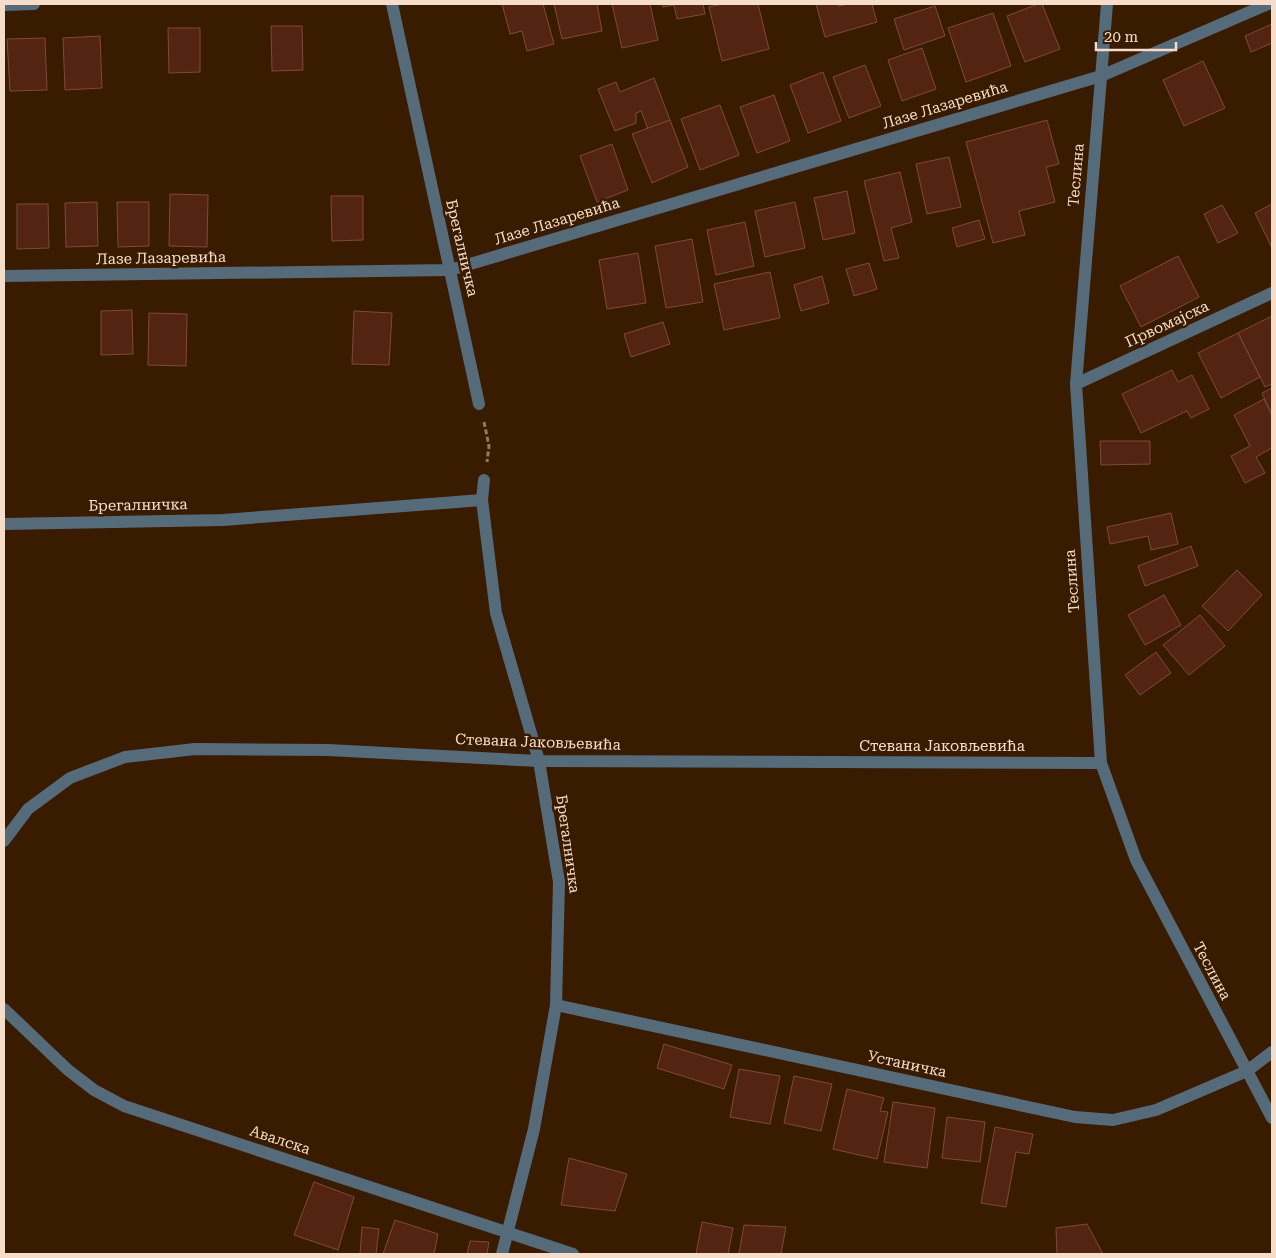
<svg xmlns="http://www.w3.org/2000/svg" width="1276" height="1258" font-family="'Roboto Serif',serif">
	<rect width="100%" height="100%" fill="#391b00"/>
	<g fill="#542413" stroke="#7f4a39">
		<path d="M502,4h41l11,40 -27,7 -5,-20 -12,3z"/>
		<path d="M554,4h43l5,27 -40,8z"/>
		<path d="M612,4h38l8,36 -36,8z"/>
		<path d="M662,4h41l2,10 -28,5 -3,-14 -11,2z"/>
		<path d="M722,4h36l11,45 -47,12 -13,-54z"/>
		<path d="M816,4h22l1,2 9,-2h24l5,18 -52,15z"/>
		<path d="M1038,4h4l18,45 -35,13 -18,-46z"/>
		<path d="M935,6l10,30 -41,14 -10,-31z"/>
		<path d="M993,13l18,53 -45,16 -18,-54z"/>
		<path d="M1272,24v19l-21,9 -6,-16z"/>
		<path d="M271,26h31l1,44 -31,1z"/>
		<path d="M168,28h32v44l-31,1z"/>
		<path d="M100,36l2,52 -37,2 -2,-52z"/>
		<path d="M45,38l2,52 -37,1 -3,-52z"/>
		<path d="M922,48l14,41 -34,12 -14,-41z"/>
		<path d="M1203,61l22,47 -41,18 -21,-46z"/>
		<path d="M865,65l16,41 -32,12 -16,-41z"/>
		<path d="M823,72l18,49 -33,12 -18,-48z"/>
		<path d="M654,78l16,42 -22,9 -7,-18 -5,2v10l-21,8 -17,-42 18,-7 4,10z"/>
		<path d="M774,95l16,46 -33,12 -17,-46z"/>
		<path d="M720,105l19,50 -39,15 -19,-51z"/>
		<path d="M670,120l18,47 -36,16 -20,-49z"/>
		<path d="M1047,120l12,44 -13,3 9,35 -36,9 6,24 -32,8 -27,-101z"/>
		<path d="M612,144l16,46 -31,12 -17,-46z"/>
		<path d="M949,157l12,50 -34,7 -11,-50z"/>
		<path d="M900,172l12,50 -21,6 8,30 -15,3 -20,-80z"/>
		<path d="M847,191l8,42 -32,7 -9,-42z"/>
		<path d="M170,194l38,1 -1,52 -38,-1z"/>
		<path d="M331,196h32v44l-31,1z"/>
		<path d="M97,202l1,44 -32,1 -1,-44z"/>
		<path d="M117,202h32v44l-31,1z"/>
		<path d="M795,202l10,46 -40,9 -10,-46z"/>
		<path d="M17,204h31l1,44 -32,1z"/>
		<path d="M1272,204v44l-17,-35z"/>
		<path d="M1222,205l16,28 -20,10 -14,-29z"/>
		<path d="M979,220l6,19 -28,8 -5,-19z"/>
		<path d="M745,222l9,44 -38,9 -9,-45z"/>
		<path d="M692,239l11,63 -37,6 -11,-62z"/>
		<path d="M638,253l8,50 -39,6 -8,-49z"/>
		<path d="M1178,256l21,41 -58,30 -21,-41z"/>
		<path d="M869,263l8,26 -23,7 -8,-27z"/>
		<path d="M770,272l10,46 -56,12 -10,-46z"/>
		<path d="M822,276l7,27 -28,8 -7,-26z"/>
		<path d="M132,310l1,44 -32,1v-44z"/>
		<path d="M354,311l38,2 -3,52 -37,-1z"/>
		<path d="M149,313l38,1 -1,52 -38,-1z"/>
		<path d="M1272,316v68l-7,3 -27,-54z"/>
		<path d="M663,322l7,22 -39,13 -7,-23z"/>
		<path d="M1238,333l22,44 -39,21 -23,-45z"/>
		<path d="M1172,370l6,12 14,-7 17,34 -18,9 -4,-7 -46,22 -19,-39z"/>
		<path d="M1272,388v27l-10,-22z"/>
		<path d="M1264,399l8,16v33l-16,9 9,16 -20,10 -14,-27 19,-10 -16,-31z"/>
		<path d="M1100,441h50v23l-49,1z"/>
		<path d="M1171,513l7,31 -27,6 -3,-14 -38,8 -3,-17z"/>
		<path d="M1191,546l7,20 -53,20 -7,-20z"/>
		<path d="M1237,570l25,25 -34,36 -26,-25z"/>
		<path d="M1164,595l17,30 -36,20 -17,-30z"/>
		<path d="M1200,615l25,31 -36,29 -26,-30z"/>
		<path d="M1156,652l15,21 -31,22 -15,-20z"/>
		<path d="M664,1044l68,21 -8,24 -67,-21z"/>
		<path d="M739,1069l41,7 -10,48 -40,-7z"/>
		<path d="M794,1076l38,8 -11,47 -37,-8z"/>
		<path d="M847,1089l37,9 -4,13 8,1 -11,47 -44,-10z"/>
		<path d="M893,1102l42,6 -8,60 -43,-6z"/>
		<path d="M947,1117l38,5 -5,40 -38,-4z"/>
		<path d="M995,1127l38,7 -4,20 -13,-2 -10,55 -25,-4z"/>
		<path d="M569,1158l58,16 -12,37 -54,-6z"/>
		<path d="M314,1182l40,15 -16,53 -44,-15z"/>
		<path d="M395,1220l43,14 -4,20h-51z"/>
		<path d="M702,1222l31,6 -5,26h-32z"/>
		<path d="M1087,1224l16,30h-46l-1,-26z"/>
		<path d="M744,1225l42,2 -5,27h-42z"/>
		<path d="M362,1227l17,2 -3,25h-16z"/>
		<path d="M470,1241l19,1 -2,12h-20z"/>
	</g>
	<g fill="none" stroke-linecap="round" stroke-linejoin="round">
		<path stroke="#947861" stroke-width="3" stroke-dasharray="5 2.5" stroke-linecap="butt" d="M484,422l5,24 -2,16"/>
		<g stroke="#566b7a" stroke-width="12">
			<path d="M392,4l87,400"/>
			<path d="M1107,4l-31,380 25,379 35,97 136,258"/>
			<path d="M4,5l30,-1"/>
			<path d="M4,276l446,-6 651,-194 167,-72"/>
			<path d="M1076,384l196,-91"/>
			<path d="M484,480l-2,20 14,113 43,148 20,121 -3,123 -22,124 -32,125"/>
			<path d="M4,524l219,-4 259,-20"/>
			<path d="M4,841l24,-32 42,-31 55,-21 70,-8 133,1 211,11 562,2"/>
			<path d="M556,1005l519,112 38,3 43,-10 91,-39 25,-19"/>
			<path d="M4,1009l64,61 26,20 30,16 449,148"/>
		</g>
	</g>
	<g text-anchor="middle" stroke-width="5" stroke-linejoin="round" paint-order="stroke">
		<g font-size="15" fill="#f6ddc9" stroke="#391b00">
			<text transform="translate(945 105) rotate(-17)" y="5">Лазе Лазаревића</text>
			<text transform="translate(1076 175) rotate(-85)" y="5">Теслина</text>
			<text transform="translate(557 221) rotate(-17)" y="5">Лазе Лазаревића</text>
			<text transform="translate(462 248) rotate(77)" y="5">Брегалничка</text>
			<text transform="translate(161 258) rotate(-1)" y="5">Лазе Лазаревића</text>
			<text transform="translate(1167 324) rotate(-25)" y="5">Првомајска</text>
			<text transform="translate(138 505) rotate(-1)" y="5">Брегалничка</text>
			<text transform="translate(1072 581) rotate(-94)" y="5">Теслина</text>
			<text transform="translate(538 742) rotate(2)" y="5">Стевана Јаковљевића</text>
			<text x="942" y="751">Стевана Јаковљевића</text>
			<text transform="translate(568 844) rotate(82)" y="5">Брегалничка</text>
			<text transform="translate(1212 971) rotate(62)" y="5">Теслина</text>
			<text transform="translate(907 1064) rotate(12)" y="5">Устаничка</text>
			<text transform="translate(280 1140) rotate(18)" y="5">Авалска</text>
		</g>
	</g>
	<rect width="1276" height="1258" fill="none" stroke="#f6ddc9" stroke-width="10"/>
	<path d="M1096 42v8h80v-8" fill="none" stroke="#f6ddc9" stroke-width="2.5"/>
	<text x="1104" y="42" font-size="15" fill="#f6ddc9" stroke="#391b00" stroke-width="4" paint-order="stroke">20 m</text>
</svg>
